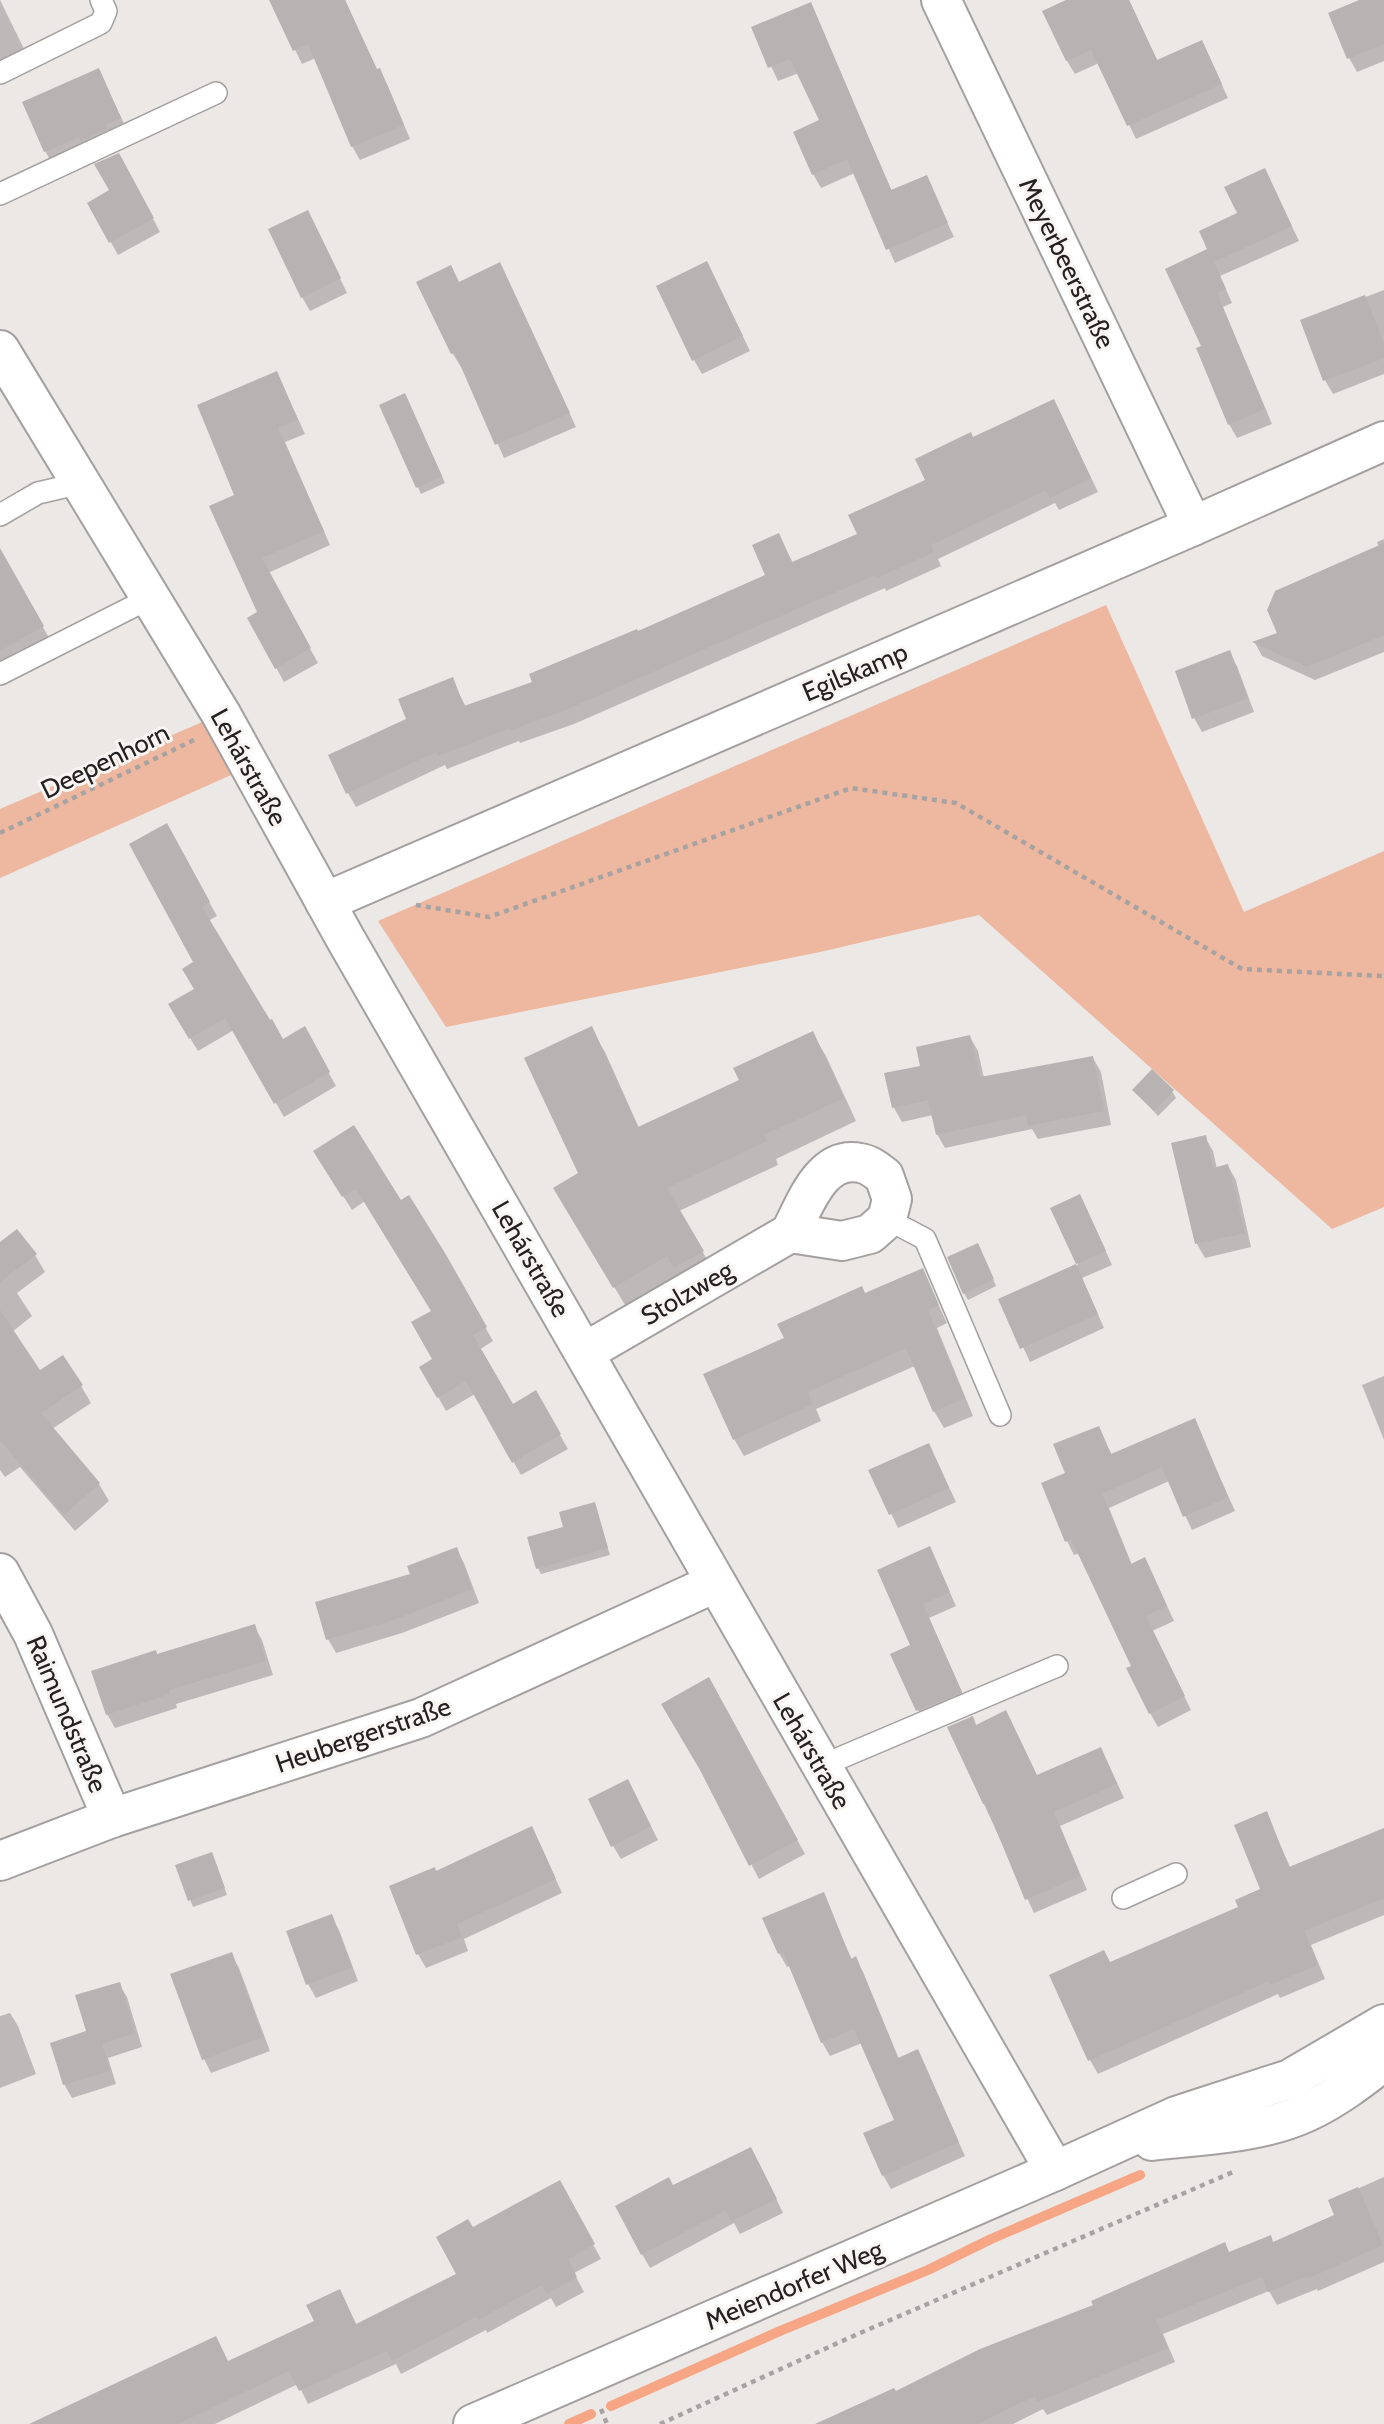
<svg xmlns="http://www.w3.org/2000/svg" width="1384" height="2424" font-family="Cabin,sans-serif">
	<rect width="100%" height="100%" fill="#ece8e6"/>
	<g fill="#edb7a0">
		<path d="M1106,605l138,307 140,-61v356l-52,22 -353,-314 -159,37 -374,75 -68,-106z"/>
		<path d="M221,714l28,53 -249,111v-69z"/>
	</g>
	<g fill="#0003">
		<path d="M0,0l30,61 -30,14z"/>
		<path d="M271,0h74l32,71 10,13 23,55 -50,21 -8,-14 -36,-88 -14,6z"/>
		<path d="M1070,0h59l29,62 44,-20 26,56 -92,41 -37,-76 -24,11 -8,-13 -22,-49z"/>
		<path d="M1364,0h20v61l-27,11 -8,-14z"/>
		<path d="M810,4l82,187 34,-14 28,60 -59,26 -40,-90 -34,15 -8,-14 9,-53 -23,-48 -21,8 -25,-53z"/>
		<path d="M99,70l29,62 -75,33 -8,-14z"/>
		<path d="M127,169l33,63 -42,23 -29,-52 23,-12z"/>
		<path d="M1265,170l34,71 -79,35 12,27 -9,4 49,117 -35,14 -8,-14 -25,-77 5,-97 30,-36z"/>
		<path d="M315,226l32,67 -37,18 -8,-14z"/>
		<path d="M714,277l36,74 -48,23 -8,-14z"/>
		<path d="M507,278l69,149 -72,31 -41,-92 -2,1 -8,-13 -35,-72 41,2z"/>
		<path d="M1384,290v84l-51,20 -8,-14 -23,-59z"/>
		<path d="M277,373l28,61 -20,8 45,103 -62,28 50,90 -34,19 -35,-63 10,-6 -22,-118z"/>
		<path d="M408,401l37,82 -24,11 -40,-88z"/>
		<path d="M1061,415l37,77 -39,18 -4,-7 -117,56 3,7 -55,25 -1,-3 -311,136 -54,19 -1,-2 -72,28 -2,-4 -89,42 -8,-14 60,-73 44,-40 14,27 68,-24 103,-50 130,-57 11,-41 15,28 66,-28 69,-54 45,-42z"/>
		<path d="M1384,539v113l-69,28 -53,-24 -7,-13 24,-9 100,-87 -2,-5z"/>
		<path d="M0,552l52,91 -52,29z"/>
		<path d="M1229,653l8,13 17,46 -52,20 -8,-14 -17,-46z"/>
		<path d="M166,825l51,91 -9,5 75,120 21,-13 32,58 -52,31 -50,-87 -36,21 -28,-46 26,-16v-27z"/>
		<path d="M591,1029l14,23 34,76 102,-47 71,-48 14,23 30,65 -80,38 2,6 -99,46 37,64 -88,35 -73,-122 25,-15z"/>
		<path d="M970,1037l8,14 6,27 109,-20 8,14 10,53 -73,14 -6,-10 -87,19 -8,-14 -4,-19 -31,7 -8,-14 -7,-34 35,-7z"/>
		<path d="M1134,1090l38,1 4,7 -18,18z"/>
		<path d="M1205,1137l8,14 4,18 11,-3 8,14 15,67 -46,11 -8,-14 -23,-99z"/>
		<path d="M324,1166l76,36 44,52 49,87 -14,9 33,56 24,-13 32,56 -47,26 -46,-81 -29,17 -25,-44 14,-8 -2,-47 -68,-111 -13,9z"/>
		<path d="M1053,1208l34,2 25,55 -30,13 22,50 -74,34 -29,-62 77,-35z"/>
		<path d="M0,1244l35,11 10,17 -28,21 15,23 -20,16 28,41 41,13 10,17 -39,26 47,55 10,17 -34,30 -55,-64 -15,10 -5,-7z"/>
		<path d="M981,1252l15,34 -28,14 -4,-7z"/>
		<path d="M922,1270l25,53 -10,5 36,88 -29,12 -10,-17 -19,-45 -99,43 5,12 -77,35 -10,-17 52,-100 79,-44z"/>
		<path d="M1384,1376v64l-22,-55z"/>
		<path d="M1194,1420l41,91 -43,19 -23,-49 -60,27 23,57 20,8 22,48 -22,10 39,79 -33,17 -8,-14 -17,-47 -53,-113 -6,2 -7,-14v-67l31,-46 14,27z"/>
		<path d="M936,1459l20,43 -58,26 -27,-57z"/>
		<path d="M594,1504l16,51 -69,19 -3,-6 27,-40z"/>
		<path d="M456,1549l8,14 15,40 -77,30 -66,20 -8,-14 85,-64z"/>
		<path d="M930,1549l26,57 -27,12 39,88 -42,18 -8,-14 -6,-64z"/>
		<path d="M254,1626l8,14 11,35 -97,29 1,4 -62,20 -8,-14 50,-58z"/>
		<path d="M709,1679l96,175 -46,25 -58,-110z"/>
		<path d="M949,1728l89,49 70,-14 16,35 -64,28 27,64 -53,23z"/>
		<path d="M635,1795l23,45 -37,19 -8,-13z"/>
		<path d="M1266,1814l25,55 93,-38v84l-73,30 14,34 -45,19 -2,-4 -180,80 -8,-14 20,-96 130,-56 23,-18z"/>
		<path d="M539,1842l23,51 -98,46 4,12 -42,17 -8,-14z"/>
		<path d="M215,1861l12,34 -34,12 -15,-40z"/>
		<path d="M823,1895l29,65 3,-1 8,13 36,87 18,-8 48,105 -74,33 -8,-14 13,-54 -34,-78 -32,13 -8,-14 -31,-77 -4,2 -8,-14z"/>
		<path d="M331,1916l8,14 19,51 -42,17 -8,-14z"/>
		<path d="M231,1954l8,14 31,83 -59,22 -7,-14z"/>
		<path d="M119,1984l8,13 15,50 -34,11 8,26 -44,14 -8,-14 25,-51z"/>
		<path d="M10,2013l8,13 18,48 -36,14v-72z"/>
		<path d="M759,2163l24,50 -43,21 -6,-11 -84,45 -8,-14 31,-67z"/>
		<path d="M1384,2177v85l-66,29 -1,-2 -40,16 -8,-14 -106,43 12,28 -128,53 -4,-6 -30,15h-197l414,-170 43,-10 64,-28 -7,-15z"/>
		<path d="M559,2182l42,77 -27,14 10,19 -28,15 -5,-9 -64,35 -1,-3 -85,44 -5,-10 -88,40 -10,-20 -83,40h-181l195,-61 87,-41 23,-31 18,35 102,-52 13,-45z"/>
	</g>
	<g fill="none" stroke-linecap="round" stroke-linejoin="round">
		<g stroke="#f6a685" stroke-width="10">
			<path d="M611,2406l169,-75 148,-61 63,-31 149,-64"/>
			<path d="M569,2424l22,-10"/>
		</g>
	</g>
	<g fill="#b7b3b2">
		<path d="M269,0h76l32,69 3,-1 24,57 -53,22 -43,-103 -15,7z"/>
		<path d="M1066,0h63l28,60 45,-20 20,44 -95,42 -36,-76 -25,11 -24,-50z"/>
		<path d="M1359,0h25v44l-37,15 -19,-46z"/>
		<path d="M811,2l80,188 36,-15 21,48 -62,27 -39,-91 -35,16 -19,-43 26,-12 -29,-61 -22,9 -17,-41z"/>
		<path d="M99,68l22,50 -16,7 2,4 -26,12 -2,-4 -35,15 -22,-50z"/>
		<path d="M119,153l35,65 -45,25 -22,-40 22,-13 -15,-26z"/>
		<path d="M1265,168l27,58 -78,36 12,27 -9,4 48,116 -37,16 -32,-77 5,-2 -36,-77 42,-20 -8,-18 38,-18 -13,-26z"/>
		<path d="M308,210l33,68 -40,20 -33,-69z"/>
		<path d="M707,261l36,75 -51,25 -36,-75z"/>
		<path d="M500,262l70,151 -75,32 -40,-92 -4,1 -35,-72 35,-17 8,17z"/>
		<path d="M1365,295l19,49v14l-61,23 -23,-61z"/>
		<path d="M277,371l21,49 -20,8 46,103 -62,27 49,90 -36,21 -28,-51 10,-6 -48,-106 25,-11 -37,-90z"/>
		<path d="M405,393l37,83 -26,12 -37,-83z"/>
		<path d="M1054,399l37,79 -41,20 -4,-8 -115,55 3,7 -57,26 -2,-3 -92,40 -217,95 -55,20 -1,-2 -72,28 -2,-4 -90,42 -18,-39 78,-36 -8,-20 55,-22 11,29 68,-24 -3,-8 108,-45 1,2 127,-56 -13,-30 27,-12 13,29 65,-28 -9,-19 77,-35 -10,-21 56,-27 2,5z"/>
		<path d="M1384,543v92l-77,32 -55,-25 25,-9 -10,-23 8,-19z"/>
		<path d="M0,548l44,78 -44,25z"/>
		<path d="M1230,650l18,48 -56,21 -17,-48z"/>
		<path d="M167,823l43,79 -8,5 68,113 2,-1 11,20 22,-13 25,46 -56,32 -49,-86 -36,21 -21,-35 26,-15 -12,-20 11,-7 -64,-118z"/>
		<path d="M592,1026l46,101 101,-47 -6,-12 80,-37 31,67 -80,37 3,6 -100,47 37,63 -30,17 -7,-12 -54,32 -60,-100 25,-15 -54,-115z"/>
		<path d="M970,1035l10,42 113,-21 11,55 -76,15 -2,-11 -90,20 -8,-35 -36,8 -8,-35 36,-7 -4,-19z"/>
		<path d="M1152,1069l22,21 -20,21 -22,-21z"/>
		<path d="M354,1125l47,75 8,-5 36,58 42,74 -14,8 40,69 23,-14 25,44 -49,29 -46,-82 -29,17 -18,-31 13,-8 -21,-37 20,-11 -75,-122 -14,8 -29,-46z"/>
		<path d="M1206,1135l7,33 15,-4 17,69 -50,11 -24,-101z"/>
		<path d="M1080,1194l26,57 -30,13 -26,-56z"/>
		<path d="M17,1229l20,25 -37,28v-40z"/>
		<path d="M978,1243l16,36 -31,15 -16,-37z"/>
		<path d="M1076,1264l22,50 -78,35 -22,-50z"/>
		<path d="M923,1268l16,37 -11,5 37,88 -32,14 -27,-64 -98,44 5,12 -80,36 -30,-66 81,-36 -7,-14 85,-38 3,7z"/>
		<path d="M0,1310l40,60 23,-15 20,30 -42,28 59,70 -36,32 -64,-75z"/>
		<path d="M1195,1418l33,79 -45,20 -21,-50 -60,27 29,70 14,-7 22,49 -21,10 39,80 -36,18 -23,-46 5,-2 -60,-127 -6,3 -24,-59 24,-10 -12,-29 46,-18 12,28z"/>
		<path d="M929,1443l20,45 -60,27 -21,-45z"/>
		<path d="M595,1502l13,46 -72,21 -9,-32 36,-10 -4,-15z"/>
		<path d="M930,1546l20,46 -27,12 39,88 -46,19 -26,-57 20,-9 -33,-75z"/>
		<path d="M457,1547l15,42 -78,31 -68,20 -11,-38 95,-28 -3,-8z"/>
		<path d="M255,1624l11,37 -97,29 1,4 -64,21 -15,-44 65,-21 1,4z"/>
		<path d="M709,1677l89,163 -49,26 -49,-96 -39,-66z"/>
		<path d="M1006,1710l31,65 64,-28 16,37 -63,28 26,64 -55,24 -40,-97 -2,1 -36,-77 26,-11 3,9z"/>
		<path d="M628,1779l23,47 -40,21 -23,-48z"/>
		<path d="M1267,1811l22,56 95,-39v70l-80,33 14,34 -48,20 -1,-4 -181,80 -39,-86 55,-25 6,12 128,-55 -3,-7 25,-11 -26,-64z"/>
		<path d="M532,1826l24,53 -99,45 5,13 -46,18 -27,-69 46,-19 1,4z"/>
		<path d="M212,1852l13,36 -37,13 -13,-36z"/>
		<path d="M824,1892l27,67 5,-3 42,102 20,-9 41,93 -77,34 -19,-43 31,-13 -40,-91 -33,14 -38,-91 -5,2 -16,-36z"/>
		<path d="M332,1914l20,53 -46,18 -20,-54z"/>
		<path d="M232,1952l31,85 -61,23 -32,-86z"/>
		<path d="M120,1982l15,51 -33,11 8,27 -47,14 -13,-42 36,-12 -11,-36z"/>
		<path d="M751,2147l26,52 -46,22 -5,-11 -85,45 -26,-49 54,-29 4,8z"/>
		<path d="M560,2180l35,64 -27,15 9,18 -30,17 -5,-9 -64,35 -2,-3 -84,44 -5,-10 -88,40 -10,-20 -111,53h-149l187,-88 12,25 86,-40 -8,-16 34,-16 16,35 100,-50 -20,-37 32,-18 5,8z"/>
		<path d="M1358,2187l25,58 -74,33 -1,-2 -40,16 -6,-15 -106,43 12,28 -131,54 -2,-6 -57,28h-163l79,-36 2,3 84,-42 113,-44 -2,-4 134,-59 4,10 42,-17 2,7 61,-27 -6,-15z"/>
	</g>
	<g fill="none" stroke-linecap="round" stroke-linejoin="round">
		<g stroke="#a4a09f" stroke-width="24">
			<g id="service">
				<path d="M0,73l101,-50 5,-12 -5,-11"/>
				<path d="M0,194l216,-101"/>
				<path d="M0,515l38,-22 43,-10"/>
				<path d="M0,674l150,-76"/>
				<path d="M887,1219l38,20 75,176"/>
				<path d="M821,1766l236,-100"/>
				<path d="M1123,1898l53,-24"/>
			</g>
		</g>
		<g stroke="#a4a09f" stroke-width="42">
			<g id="minor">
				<path d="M941,0l252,526"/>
				<path d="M0,350l221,364 124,224 710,1233"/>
				<path d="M325,902l868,-376 191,-85"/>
				<path d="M585,1352l205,-119 52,8 28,-7 17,-15 5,-20 -8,-23c-7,-5 -15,-12 -24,-13 -39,-8 -55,42 -70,70"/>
				<path d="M0,1573l33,61 79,184"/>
				<path d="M0,1861l112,-43 309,-100 294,-135"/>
			</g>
		</g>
		<g stroke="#a4a09f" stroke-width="42">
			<g id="tertiary">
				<path d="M1152,2141c50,-6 108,-7 155,-29 28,-13 53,-32 77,-51"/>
				<path d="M473,2424l582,-253 121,-55 114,-37 94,-55"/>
			</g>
		</g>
		<g stroke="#a7a3a2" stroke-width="4.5" stroke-dasharray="5 5" stroke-linecap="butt">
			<path d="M0,833l194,-93"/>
			<path d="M416,905l73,12 362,-129 105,15 286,166 142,7"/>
			<path d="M601,2409l6,15"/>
			<path d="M660,2424l191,-87 382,-165"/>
		</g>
		<use href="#service" stroke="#fff" stroke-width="21"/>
		<use href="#minor" stroke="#fff" stroke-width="38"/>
		<use href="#tertiary" stroke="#fff" stroke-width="38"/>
	</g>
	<g text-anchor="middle" stroke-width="6" stroke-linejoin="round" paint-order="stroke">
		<g font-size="26" fill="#232121" stroke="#f9f5f3">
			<text transform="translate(1067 263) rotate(64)" y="9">Meyerbeerstraße</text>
			<text transform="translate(855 672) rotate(-23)" y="9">Egilskamp</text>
			<text transform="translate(105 761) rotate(-26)" y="9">Deepenhorn</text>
			<text transform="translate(249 767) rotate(61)" y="9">Lehárstraße</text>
			<text transform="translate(531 1259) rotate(60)" y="9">Lehárstraße</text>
			<text transform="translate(687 1293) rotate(-30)" y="9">Stolzweg</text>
			<text transform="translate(67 1714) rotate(67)" y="9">Raimundstraße</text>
			<text transform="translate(363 1735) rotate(-19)" y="9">Heubergerstraße</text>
			<text transform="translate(812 1751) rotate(60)" y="9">Lehárstraße</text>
			<text transform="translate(794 2285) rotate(-23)" y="9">Meiendorfer Weg</text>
		</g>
	</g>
</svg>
